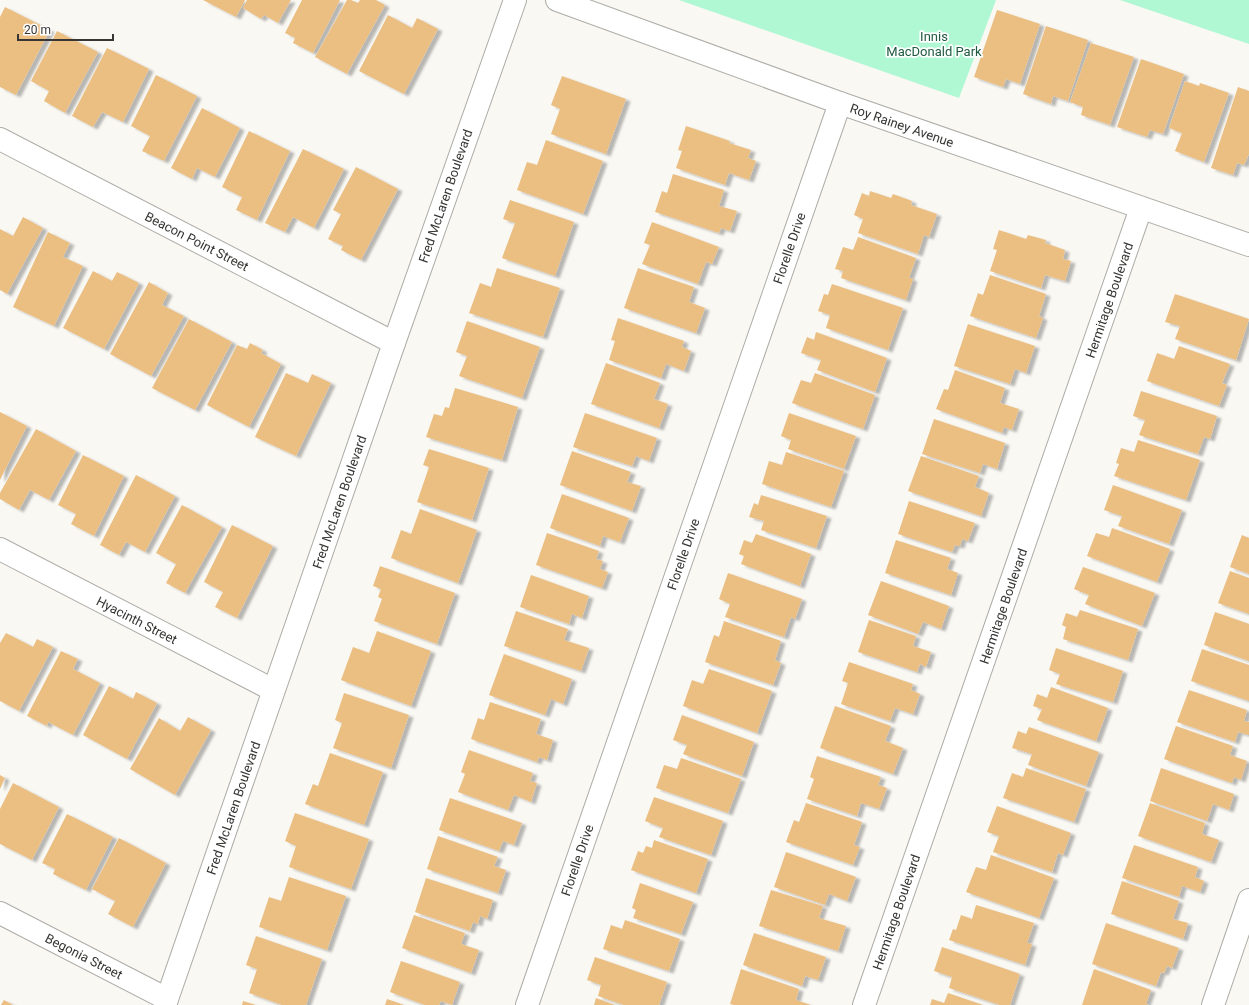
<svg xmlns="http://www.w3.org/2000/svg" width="1249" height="1005" font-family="Roboto,sans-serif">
	<defs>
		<filter id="shadow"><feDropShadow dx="4.5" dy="2.5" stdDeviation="1" flood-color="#0004"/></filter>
	</defs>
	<rect width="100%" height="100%" fill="#f9f8f3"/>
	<g fill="#aff8d3">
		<path d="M679,0h317l-37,98z"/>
		<path d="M1120,0h129v44z"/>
	</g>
	<g fill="#ebbe82" filter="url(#shadow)">
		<path d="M203,0h42l-9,17z"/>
		<path d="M247,0h44l-13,23 -14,-8 -3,4 -18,-11z"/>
		<path d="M302,0h38l-27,53 -20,-10 2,-5 -10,-5z"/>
		<path d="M347,0h4l7,3 2,-3h16l9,5 -38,69 -32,-17z"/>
		<path d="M5,7l45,23 -34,65 -16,-8v-70z"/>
		<path d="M997,10l43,14 -20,60 -14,-5 -3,8 -29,-10z"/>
		<path d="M388,15l24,13 5,-10 21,11 -34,65 -45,-23z"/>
		<path d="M1046,26l42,14 -20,61 -15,-5 -2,8 -28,-10z"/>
		<path d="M57,31l41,21 -33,61 -21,-12 5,-10 -18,-10z"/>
		<path d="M1091,43l43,14 -24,68 -29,-10 2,-8 -13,-5z"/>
		<path d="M107,48l42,21 -26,53 -21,-10 -9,15 -21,-11z"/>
		<path d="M1141,59l43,15 -21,60 -13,-4 -3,7 -30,-10z"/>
		<path d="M156,75l41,21 -33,65 -22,-10 8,-15 -19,-10z"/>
		<path d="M562,76l64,23 -20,55 -55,-20 9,-25 -9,-4z"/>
		<path d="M1185,81l14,5 1,-3 29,10 -25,69 -29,-11 7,-18 -13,-5z"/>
		<path d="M1238,87l11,4v63l-5,11 -7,-2 -4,12 -22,-7z"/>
		<path d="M202,108l38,20 -25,49 -18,-9 -5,11 -21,-11z"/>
		<path d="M686,126l44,15 -1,2 22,7 -3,8 8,3 -7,19 -20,-7 -4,12 -49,-17 6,-17 -4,-1z"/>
		<path d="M249,131l41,20 -33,69 -21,-10 6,-13 -20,-10z"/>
		<path d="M546,140l57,21 -20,53 -66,-24 10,-28 10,3z"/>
		<path d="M303,149l41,20 -30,59 -21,-11 -8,15 -20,-9z"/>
		<path d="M356,167l42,22 -37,71 -20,-10 2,-4 -15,-7 13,-25 -8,-4z"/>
		<path d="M673,174l51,16 -5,16 18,5 -7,20 -9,-3 -2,5 -64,-21 7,-21 5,2z"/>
		<path d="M870,191l21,7 2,-4 19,7 -1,4 26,9 -8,23 -5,-2 -6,19 -60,-21 5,-14 -9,-4 8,-22 7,3z"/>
		<path d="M510,200l64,22 -19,54 -53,-18 13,-35 -12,-4z"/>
		<path d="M23,217l20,11 -36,66 -7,-4v-61l13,7z"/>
		<path d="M652,222l67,25 -7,17 -6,-2 -8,22 -56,-20 8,-19 -6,-2z"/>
		<path d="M999,230l27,9 2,-4 18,5 -1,3 20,7 -2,9 8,2 -6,20 -20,-6 -4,13 -51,-17 7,-21 -4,-1z"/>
		<path d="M48,232l22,11 -7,14 20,9 -29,60 -41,-19z"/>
		<path d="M858,237l58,21 -7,20 4,1 -7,21 -65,-22 2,-7 -8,-2 8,-22 10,3z"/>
		<path d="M497,268l63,20 -17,49 -74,-24 11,-30 11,4z"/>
		<path d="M638,268l56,19 -5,15 16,6 -9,25 -72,-25z"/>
		<path d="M93,271l19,10 5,-9 22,11 -35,66 -41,-21z"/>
		<path d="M990,275l56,19 -7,22 4,2 -7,20 -66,-22 8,-23 5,2z"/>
		<path d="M149,282l19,11 -6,12 22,11 -33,60 -41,-22z"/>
		<path d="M832,284l71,24 -15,42 -62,-22 4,-13 -12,-4 6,-17 4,1z"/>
		<path d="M1175,294l74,25 -13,41 -61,-21 5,-13 -15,-4z"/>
		<path d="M618,318l66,23 -2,6 9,4 -7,20 -18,-7 -5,14 -52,-18 6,-19 -4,-1z"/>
		<path d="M189,319l43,23 -37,68 -43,-22z"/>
		<path d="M467,321l73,26 -18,51 -63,-22 8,-20 -11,-4z"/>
		<path d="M968,324l67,22 -9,27 -11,-4 -5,15 -56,-18z"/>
		<path d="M816,332l71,26 -12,34 -58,-22 4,-10 -20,-7 6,-16 7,3z"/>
		<path d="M250,343l13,7 -2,3 20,11 -32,63 -42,-22 30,-60 10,4z"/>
		<path d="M1179,346l51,18 -8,19 5,2 -8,21 -72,-25 10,-28 17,6z"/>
		<path d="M606,363l54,20 -6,16 14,5 -9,24 -68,-24z"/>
		<path d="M955,370l50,18 -5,15 19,6 -7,21 -8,-3 -2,6 -66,-24 8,-20 4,1z"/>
		<path d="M286,373l22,10 4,-9 19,9 -35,73 -41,-19z"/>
		<path d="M815,373l60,22 -12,34 -71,-26 9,-23 10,3z"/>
		<path d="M455,388l63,19 -16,53 -76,-23 8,-23 8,2 3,-9 4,1z"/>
		<path d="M1141,391l76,25 -7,23 -6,-2 -6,17 -59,-19 6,-15 -12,-4z"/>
		<path d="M0,412l27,14 -27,54z"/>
		<path d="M585,413l72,25 -8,23 -13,-5 -4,10 -59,-19z"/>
		<path d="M789,413l67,23 -12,33 -56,-20 3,-9 -10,-4z"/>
		<path d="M934,419l71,24 -8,26 -14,-5 -3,9 -58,-19z"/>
		<path d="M36,429l40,22 -27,49 -19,-10 -11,20 -19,-11v-6z"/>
		<path d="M1138,440l62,20 -14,40 -72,-24 5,-12 -3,-1 5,-15 13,4z"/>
		<path d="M429,449l60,19 -17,52 -55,-18 12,-35 -6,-2z"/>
		<path d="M572,451l59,21 -4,10 14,4 -9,25 -72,-26z"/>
		<path d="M786,452l58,19 -13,36 -69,-23 7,-23 13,4z"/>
		<path d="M83,455l41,21 -30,60 -23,-12 5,-10 -18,-9z"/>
		<path d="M921,456l58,20 -4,11 14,6 -8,23 -73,-25z"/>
		<path d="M136,475l39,21 -30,56 -19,-10 -7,13 -19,-10z"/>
		<path d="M1113,485l69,25 -13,34 -51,-18 4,-10 -18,-6z"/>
		<path d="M562,494l67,24 -9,24 -17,-6 -3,10 -50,-18z"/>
		<path d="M761,495l66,21 -11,32 -55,-18 3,-9 -15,-4 5,-14 4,2z"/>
		<path d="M909,501l66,22 -7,18 -6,-2 -2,7 -5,-1 -3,7 -54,-18z"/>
		<path d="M182,505l40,22 -37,66 -19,-10 10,-19 -20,-11z"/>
		<path d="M420,509l57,21 -19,53 -67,-25 10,-28 10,4z"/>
		<path d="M232,525l41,21 -36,72 -22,-11 8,-15 -19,-10z"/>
		<path d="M1112,528l58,21 -13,33 -70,-26 9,-23 13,4z"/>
		<path d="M547,533l52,18 -3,8 7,2 -3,8 8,3 -6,16 -66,-23z"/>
		<path d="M756,534l55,20 -11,32 -59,-22 3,-8 -5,-2 5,-14 8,3z"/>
		<path d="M1242,535l7,3v36l-19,-7z"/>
		<path d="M896,540l55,18 -4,11 11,4 -7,22 -66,-22z"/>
		<path d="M380,566l75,27 -18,51 -63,-23 8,-22 -4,-2 3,-8 -8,-3z"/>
		<path d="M1083,567l72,26 -13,33 -57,-22 4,-9 -15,-6z"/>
		<path d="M1230,571l19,7v36l-31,-11z"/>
		<path d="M728,573l74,26 -7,20 -4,-2 -7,20 -59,-20 5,-13 -11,-5z"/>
		<path d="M531,575l58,21 -7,22 -10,-4 -3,10 -49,-17z"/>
		<path d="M881,581l68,25 -8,23 -18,-7 -5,12 -50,-19z"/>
		<path d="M1080,610l58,19 -10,31 -65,-21 3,-12 -4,-2 4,-12 11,4z"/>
		<path d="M516,611l52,18 -4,11 25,8 -8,23 -77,-25z"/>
		<path d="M1215,612l34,12v37l-45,-16z"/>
		<path d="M869,620l47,16 -3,10 18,6 -5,15 -6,-3 -3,8 -59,-20z"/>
		<path d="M724,621l57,20 -6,19 6,3 -8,22 -68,-23 9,-27 5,2z"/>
		<path d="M377,631l54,20 -20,55 -70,-26 12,-33 16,6z"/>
		<path d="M6,633l27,14 4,-8 16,8 -34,64 -19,-10v-58z"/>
		<path d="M1056,648l67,23 -10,31 -57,-18 4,-10 -11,-4z"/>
		<path d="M1202,649l47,16v36l-58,-20z"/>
		<path d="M61,651l17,8 -5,10 27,14 -27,52 -25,-13 -1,4 -20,-10z"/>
		<path d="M504,654l68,25 -9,25 -12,-5 -6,16 -56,-20z"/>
		<path d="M849,662l64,22 -2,6 9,4 -7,20 -18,-6 -5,13 -49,-17 7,-21 -6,-2z"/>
		<path d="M709,669l63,22 -15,42 -74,-27 9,-26 11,4z"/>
		<path d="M109,686l24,13 3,-7 21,11 -30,56 -44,-24z"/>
		<path d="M1051,687l57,21 -12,33 -59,-21 5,-11 -9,-3 4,-12 10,4z"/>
		<path d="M1189,690l58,20 -3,11 5,1v13l-11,-3 -3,10 -58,-20z"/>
		<path d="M344,693l65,22 -18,53 -58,-20 9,-25 -7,-3z"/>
		<path d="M490,702l51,17 -5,15 17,6 -6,20 -8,-3 -2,5 -66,-23 7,-21 6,2z"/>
		<path d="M835,706l56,20 -6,15 18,7 -10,26 -73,-26z"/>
		<path d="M682,715l72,27 -12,34 -59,-22 4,-9 -14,-5z"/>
		<path d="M188,717l23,13 -36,65 -45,-26 29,-51 21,13z"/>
		<path d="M1176,726l57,20 -3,9 17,6 -6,19 -7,-3 -2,6 -68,-24z"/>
		<path d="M1029,727l70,25 -13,34 -58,-21 4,-11 -20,-6 6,-17 8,3z"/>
		<path d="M469,750l64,23 -3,8 7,2 -6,19 -17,-7 -6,15 -50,-18 7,-18 -4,-2z"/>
		<path d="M330,753l53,19 -19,53 -59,-21 8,-20 5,2z"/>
		<path d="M817,756l64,21 -3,8 9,3 -8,21 -18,-6 -4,13 -50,-17 7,-20 -4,-2z"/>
		<path d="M681,758l60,21 -13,34 -72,-25 8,-23 13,4z"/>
		<path d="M1026,768l60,21 -12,33 -71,-24 9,-25 11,4z"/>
		<path d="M1161,768l73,26 -5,16 -16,-6 -6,17 -57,-20z"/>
		<path d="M0,775l5,3 -5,11z"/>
		<path d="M13,783l46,24 -27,53 -32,-16v-35z"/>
		<path d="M654,797l69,24 -12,34 -52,-18 4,-9 -18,-7z"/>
		<path d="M450,798l72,25 -8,22 -11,-4 -4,10 -60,-21z"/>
		<path d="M806,803l56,19 -8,23 6,2 -7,18 -67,-23 8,-22 5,2z"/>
		<path d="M1150,803l55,20 -3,11 17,6 -8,22 -73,-26z"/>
		<path d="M997,806l74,27 -8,22 -5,-2 -6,19 -59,-20 6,-16 -12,-4z"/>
		<path d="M295,813l74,26 -18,50 -62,-22 7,-21 -11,-5z"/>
		<path d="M67,814l46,23 -27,53 -33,-16 2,-5 -13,-6z"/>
		<path d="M438,836l60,21 -4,9 12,4 -8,23 -71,-24z"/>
		<path d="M119,838l47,25 -33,64 -25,-13 7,-13 -23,-12z"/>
		<path d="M654,840l54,19 -12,34 -65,-23 7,-19 5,2 3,-7 6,2z"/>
		<path d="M1134,845l64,22 -3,10 9,4 -4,11 -18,-6 -3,11 -57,-19z"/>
		<path d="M786,852l70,25 -9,24 -18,-7 -4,11 -51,-18z"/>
		<path d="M991,855l63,23 -15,40 -73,-26 10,-25 10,3z"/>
		<path d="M289,877l57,19 -19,54 -68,-23 10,-30 12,4z"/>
		<path d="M426,878l67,22 -6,19 -7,-3 -2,8 -5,-2 -3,9 -55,-19z"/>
		<path d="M1122,881l57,20 -6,18 15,4 -5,16 -72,-25z"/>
		<path d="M640,883l53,19 -12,32 -48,-16 3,-8 -4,-2z"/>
		<path d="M771,890l52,16 -4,12 27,8 -8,25 -79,-25z"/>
		<path d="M976,905l58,18 -7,20 5,1 -7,21 -76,-25 4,-11 3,1 5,-15 11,4z"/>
		<path d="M414,915l51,18 -4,11 18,6 -8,23 -69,-25z"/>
		<path d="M625,920l55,19 -11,32 -66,-22 8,-24 11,4z"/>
		<path d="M1106,923l73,25 -7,20 -5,-2 -3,7 -3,-1 -5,14 -64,-22z"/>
		<path d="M754,933l72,24 -8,23 -13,-4 -3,10 -59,-21z"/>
		<path d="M256,936l66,23 -16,46h-24l-33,-12 8,-24 -11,-4z"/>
		<path d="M942,947l78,27 -10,31h-10l-51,-17 3,-11 -18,-6z"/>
		<path d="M595,957l72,25 -8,23h-35l-26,-9 3,-11 -14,-5z"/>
		<path d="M401,961l59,21 -8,23 -11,-4 -2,4h-14l-35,-13z"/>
		<path d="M741,969l58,20 -3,11 15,5h-77l-4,-1z"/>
		<path d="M1094,969l57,21 -5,14 3,1h-67z"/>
		<path d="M948,993l35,12h-53l2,-6 12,4z"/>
		<path d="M596,998l19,7h-21z"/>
		<path d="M387,999l17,6h-19z"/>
		<path d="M4,1000l9,5h-12z"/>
		<path d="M243,1001l13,4h-14z"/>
	</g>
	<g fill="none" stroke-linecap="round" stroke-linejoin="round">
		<g stroke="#adaca7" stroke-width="24">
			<g id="minor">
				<path d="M0,139l394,204"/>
				<path d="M0,549l273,141"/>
				<path d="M0,913l167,86"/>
				<path d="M165,1005l229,-662 121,-343"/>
				<path d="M527,1005l313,-902"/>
				<path d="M864,1005l277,-797"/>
				<path d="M1213,1005l36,-105"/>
			</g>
		</g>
		<g stroke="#adaca7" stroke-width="24">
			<path id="tertiary" d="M557,0l283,103 409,142"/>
		</g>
		<use href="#minor" stroke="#fff" stroke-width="22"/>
		<use href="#tertiary" stroke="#fff" stroke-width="22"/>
	</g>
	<g text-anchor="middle" stroke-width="3.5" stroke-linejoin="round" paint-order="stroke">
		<g font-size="13" fill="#205a41" stroke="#fff">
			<text x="934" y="41">Innis<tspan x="934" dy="15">MacDonald Park</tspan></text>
		</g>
		<g font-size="13" fill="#373634" stroke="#fff">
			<text transform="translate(902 125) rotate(19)" y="5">Roy Rainey Avenue</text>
			<text transform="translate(445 196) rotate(-71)" y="5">Fred McLaren Boulevard</text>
			<text transform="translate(197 241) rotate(27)" y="5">Beacon Point Street</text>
			<text transform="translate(789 248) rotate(-71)" y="5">Florelle Drive</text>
			<text transform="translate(1109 300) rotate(-71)" y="5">Hermitage Boulevard</text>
			<text transform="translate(339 502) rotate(-71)" y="5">Fred McLaren Boulevard</text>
			<text transform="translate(683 554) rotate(-71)" y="5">Florelle Drive</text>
			<text transform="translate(1003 606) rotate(-71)" y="5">Hermitage Boulevard</text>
			<text transform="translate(137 620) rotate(27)" y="5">Hyacinth Street</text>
			<text transform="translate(233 808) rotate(-71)" y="5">Fred McLaren Boulevard</text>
			<text transform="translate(577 860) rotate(-71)" y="5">Florelle Drive</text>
			<text transform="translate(896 912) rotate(-71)" y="5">Hermitage Boulevard</text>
			<text transform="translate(84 956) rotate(27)" y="5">Begonia Street</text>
		</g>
	</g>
	<path d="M18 34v6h95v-6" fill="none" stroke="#373634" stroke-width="2"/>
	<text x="24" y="34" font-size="12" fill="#373634" stroke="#ffffff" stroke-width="3" paint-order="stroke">20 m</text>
</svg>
